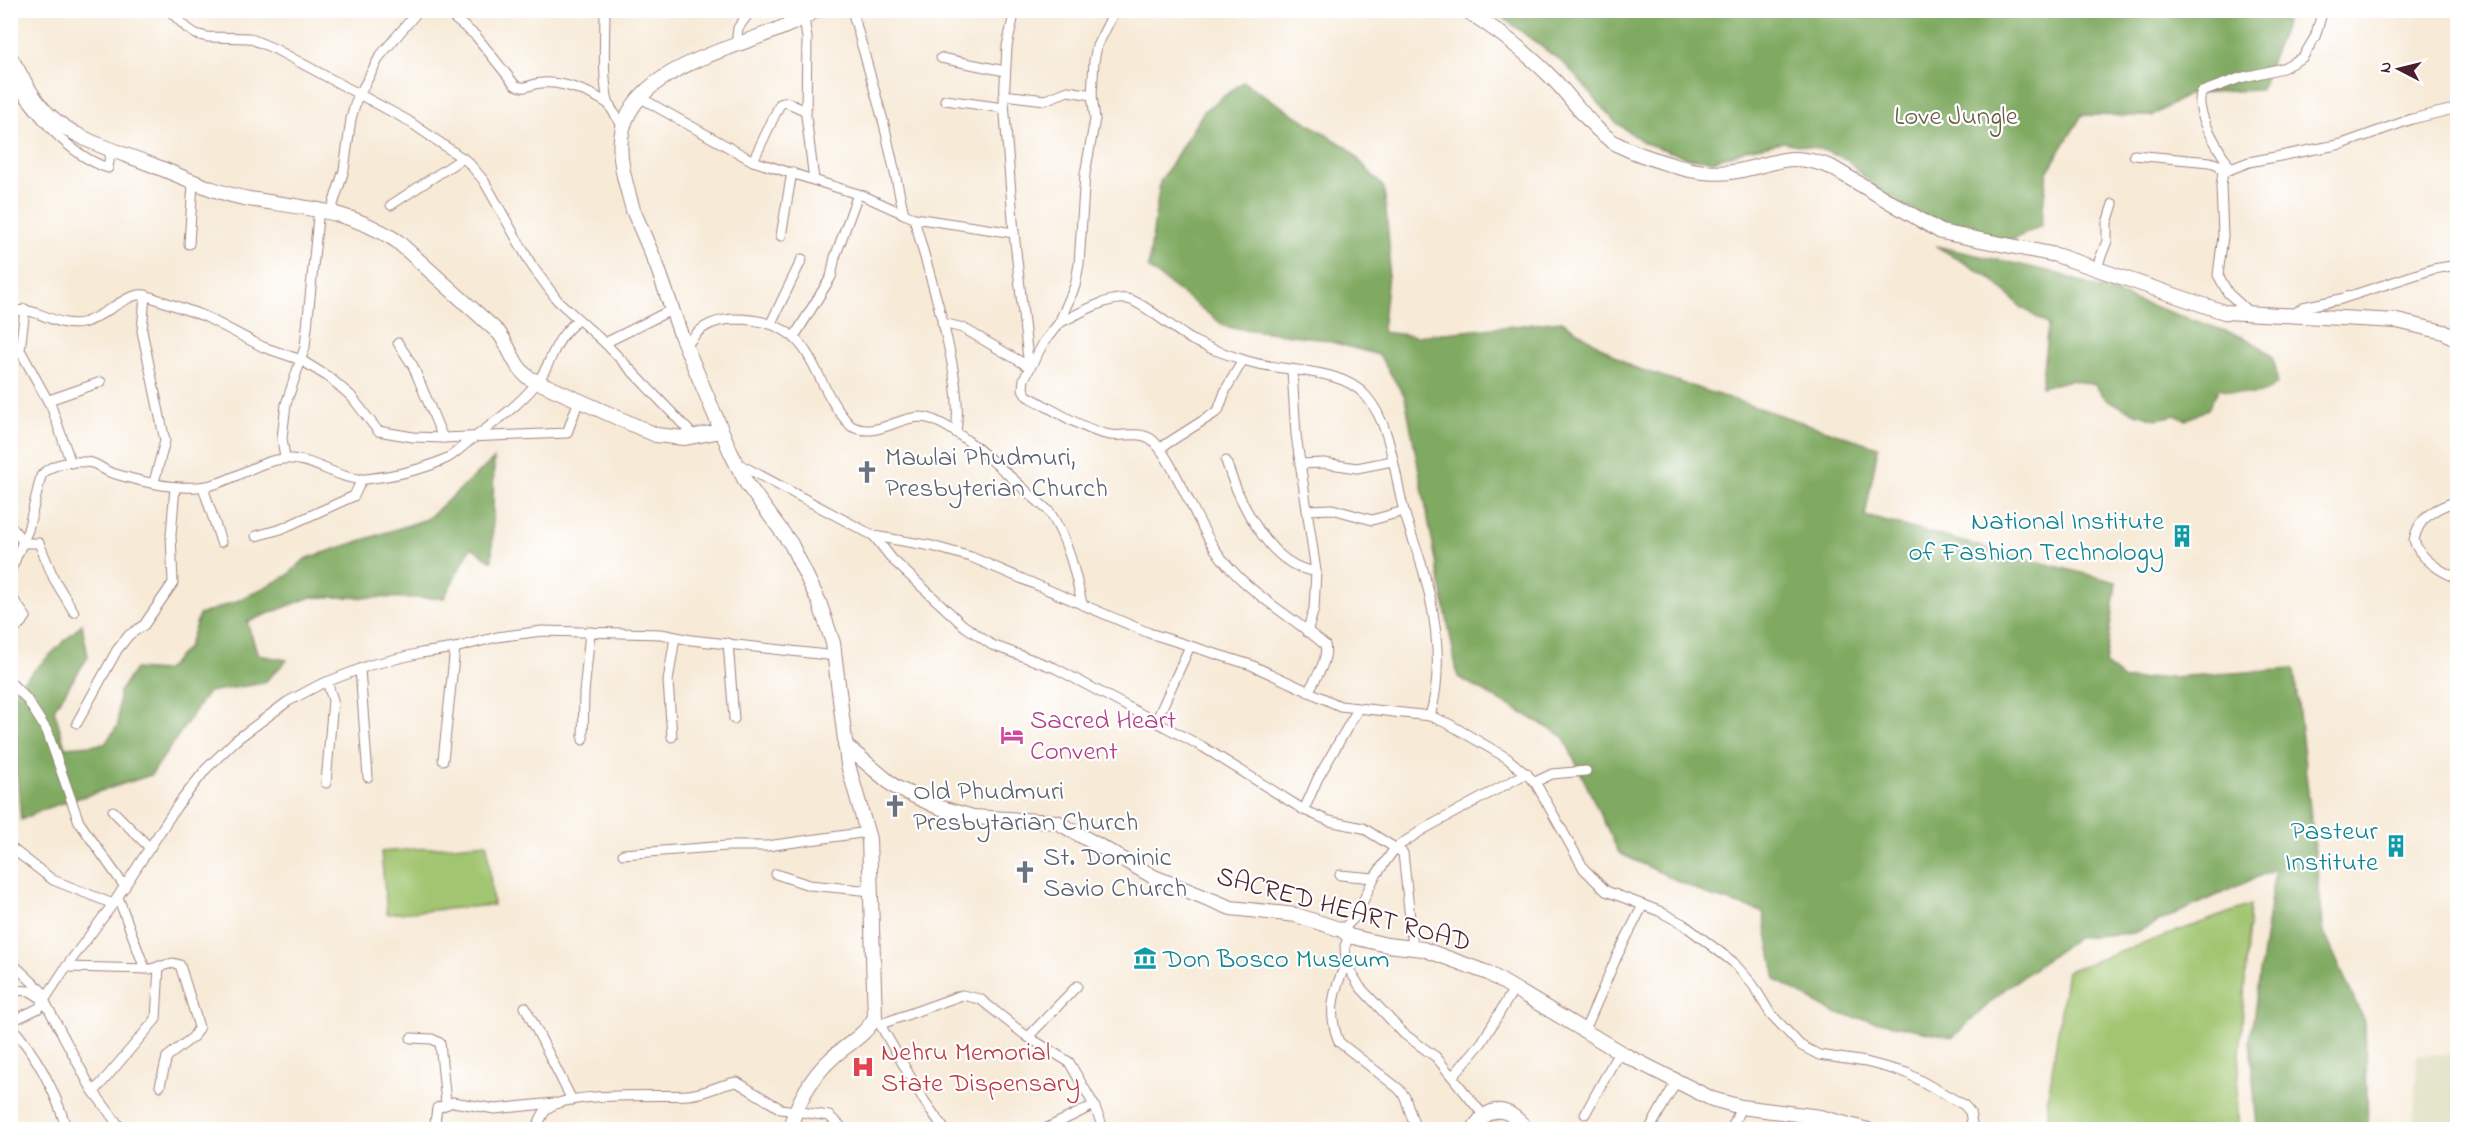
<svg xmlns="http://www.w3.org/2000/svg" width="2468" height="1140" font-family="'Indie Flower',sans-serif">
	<rect width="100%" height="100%" fill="#fff"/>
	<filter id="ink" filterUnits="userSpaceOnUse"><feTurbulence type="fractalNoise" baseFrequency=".0167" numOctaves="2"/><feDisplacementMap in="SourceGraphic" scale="12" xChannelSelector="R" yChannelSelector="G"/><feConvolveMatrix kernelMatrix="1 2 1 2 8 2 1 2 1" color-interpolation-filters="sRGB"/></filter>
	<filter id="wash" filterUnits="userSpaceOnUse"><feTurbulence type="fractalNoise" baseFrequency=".008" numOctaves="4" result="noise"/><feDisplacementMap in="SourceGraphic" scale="24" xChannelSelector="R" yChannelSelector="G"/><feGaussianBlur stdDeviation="1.35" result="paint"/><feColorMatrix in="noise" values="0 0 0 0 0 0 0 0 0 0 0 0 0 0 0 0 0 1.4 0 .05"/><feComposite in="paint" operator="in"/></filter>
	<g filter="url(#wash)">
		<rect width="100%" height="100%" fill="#f7ead7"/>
		<path fill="#ddddbc" d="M2457,1053v76h-44l4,-74z"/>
		<g fill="#a1c56f" stroke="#76724d" stroke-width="1.5">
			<path d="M487,843l6,62 -106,9 -6,-62z"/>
			<path d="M2250,905l-13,196 2,28h-190l-2,-24 20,-134z"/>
		</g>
		<g fill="#80aa62" stroke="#656446" stroke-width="1.5">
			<path d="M1494,11h796l-30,79 -69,3 -39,23 -70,-1 -35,57 -6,54 -29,14 -60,-8 -69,-37 -37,-36 -29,-11 -35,-6 -35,7 -34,12 -24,-3 -44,-15 -30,-21 -48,-56z"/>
			<path d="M1243,82l105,66 36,40 6,67 -8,77 34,4 146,-15 68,45 248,81 -13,69 251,66 -11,83 19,15 170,-11 30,263 41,92 3,105h-111l-7,-88 25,-172 -141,64 -56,4 -73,52 -52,48 -119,-24 -58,-33 -13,-68 -53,-16 -91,-43 -56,-117 -105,-59 -53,-280 -26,-42 -62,-17 -91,-11 -78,-59 12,-86 44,-71z"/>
			<path d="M1936,246l116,26 191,65c25,14 34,16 34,47 -18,16 -36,10 -58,4l-11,21 -22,11 -11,-5 -18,4 -25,-7 -26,-13 -11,-14 -24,-5 -30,7 7,-62 -27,-18 -29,-28z"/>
			<path d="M494,459l-2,102 -21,-14 -27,51 -133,-1 -64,25 11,33 29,5 -23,23 -56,9 -57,83 -104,33 -26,12 -4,-46 -6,-7 -1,-81 6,2 66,-64 6,33 -34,52 11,38 40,-3 13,-19 1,-33 16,-23 30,2 23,-24 11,-32 38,-14 50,-25 18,-17 122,-40z"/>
		</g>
	</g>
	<g filter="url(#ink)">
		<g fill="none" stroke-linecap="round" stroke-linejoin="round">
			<g stroke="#a08481" stroke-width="11">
				<g id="street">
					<path d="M169,10l18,18 9,6 11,3 42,1 26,11 132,71 61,42 16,19 48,85 26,35 47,42 90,94"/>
					<path d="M444,10l32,26 39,49c12,6 15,-2 27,-2 21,-2 51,10 68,22"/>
					<path d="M605,10c0,25 -3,73 4,94 3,8 10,14 14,24"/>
					<path d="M852,10l32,114 20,90 10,4c14,55 51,160 42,214"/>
					<path d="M1015,10l-8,36 -3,56 10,131 15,135"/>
					<path d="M1115,10l-18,36 -3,15 -2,34 3,24 -10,55 -6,90 -4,22 -16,37 -15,19 -20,37 -1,10 4,7c24,12 58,35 83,39 13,2 30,-4 41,4 19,14 47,86 64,110 28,42 73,64 110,96 4,15 -10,34 -17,47"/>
					<path d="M804,18l3,20 -1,78 8,64"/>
					<path d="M736,45l2,-17 13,-18"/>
					<path d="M941,58l64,13"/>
					<path d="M10,77c25,35 56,77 98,91l3,-19"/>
					<path d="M1004,95l41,5 23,-9 24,4"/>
					<path d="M641,98l112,63 111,35 40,18"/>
					<path d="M945,100l59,8"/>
					<path d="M2134,155l76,7 9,3 4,7"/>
					<path d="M753,161l27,-57 6,-2 20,9"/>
					<path d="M2230,168c-10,-18 -38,-58 -28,-76l38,-14 43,-10 20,-11 12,-20 8,-27"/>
					<path d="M391,205l72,-47"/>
					<path d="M331,211l13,-41 7,-51 5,-18 24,-45 39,-46"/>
					<path d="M914,218l100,15"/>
					<path d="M781,236l11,-64"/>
					<path d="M189,244l4,-61"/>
					<path d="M2096,269l11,-28v-18l6,-19"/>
					<path d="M145,295l-3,36 23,110 -11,41"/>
					<path d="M25,309l-5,41 29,53"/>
					<path d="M10,313c23,-11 45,16 72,10 19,-4 47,-32 63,-28l59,21 59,31 38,13 29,18 21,18 27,35 35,6 30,1 124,-5 12,-33"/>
					<path d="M2251,314l-23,-21 -10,-18 5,-39 -2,-50 2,-14 26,-10 93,-18 70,-25 46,-11"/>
					<path d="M2292,316l11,-9 38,-8 92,-30 25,-4"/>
					<path d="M771,323l31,-64"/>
					<path d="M942,323l21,5 65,38"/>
					<path d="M1059,323c20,-9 46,-26 68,-24 13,1 49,32 65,41 17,9 37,15 55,21 37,12 93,5 119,35 25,28 28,76 37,111 6,24 16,46 22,70 12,43 18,96 5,139"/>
					<path d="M794,337l37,-60 4,-20 23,-63"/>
					<path d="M398,343l15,23 30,72"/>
					<path d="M605,343l68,-34"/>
					<path d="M686,348c10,-20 26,-28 48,-29 86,0 72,60 117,107 25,13 45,-9 70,-9 32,1 101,72 128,94 19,29 26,60 33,93"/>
					<path d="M1292,371l4,64 20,136 -2,38 -7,23"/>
					<path d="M1160,448l58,-37 8,-22 17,-29"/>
					<path d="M285,458l-3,-20 4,-34 19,-57 14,-139"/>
					<path d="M1226,461c12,38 44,108 90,110"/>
					<path d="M71,463l-22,-63 52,-18"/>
					<path d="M737,463l137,73 18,23 71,66 29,20 63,23 148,79 101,63 25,11 34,7 40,25 10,94"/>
					<path d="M1300,464l24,-1 33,5 35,-7"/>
					<path d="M203,487l18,55"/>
					<path d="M2458,501c-21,6 -40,16 -44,39 4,17 28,33 44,38"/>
					<path d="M1307,510l25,-1 40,11 32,-9"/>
					<path d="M10,525l14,18h15l15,36 20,33"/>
					<path d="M256,536l25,-7 64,-29 9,-4 8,-17"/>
					<path d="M874,536l58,10 39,11 178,76 102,32 89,41 90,10 19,8 58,34 28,24 49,87 22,22 53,20 24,13 50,38 20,23 17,28 30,32 19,10 47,7 41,11 57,32 6,7 3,18"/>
					<path d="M10,572l18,-42 13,-54c10,-14 35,-16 51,-13 7,2 13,8 20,10 26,8 58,16 85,14 31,-1 56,-25 86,-28 30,-3 57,23 83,20 25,-3 57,-9 79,-20 8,-3 15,-11 22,-16 24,-18 49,-35 69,-59 18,-23 15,-42 42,-64"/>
					<path d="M10,595l16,22 -16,18"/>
					<path d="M728,643l6,76"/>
					<path d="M360,669l8,108"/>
					<path d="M10,682l16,16 21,33 32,91 46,65"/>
					<path d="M1156,721l34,-75"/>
					<path d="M77,723l40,-73 12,-15 15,-10 29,-42 -2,-48 4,-48"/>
					<path d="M672,737l-4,-56 7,-44"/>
					<path d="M583,740l1,-47 6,-61"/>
					<path d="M443,760l12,-112"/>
					<path d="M1535,782l17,-8 34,-3"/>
					<path d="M326,783l7,-83 -6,-18"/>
					<path d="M1304,810l14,-32 40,-69"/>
					<path d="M113,811l37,37"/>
					<path d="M10,847l43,33 60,24"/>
					<path d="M623,854l104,-8h40l101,-14"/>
					<path d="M776,874l33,11 63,6"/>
					<path d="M1340,875l34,3"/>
					<path d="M118,897l27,72"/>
					<path d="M1342,930l14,-14 18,-38 21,-30 29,-19 103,-56"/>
					<path d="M1349,936l-4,10 1,18 14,23 44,47 32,23 48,59"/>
					<path d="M10,961l37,35"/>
					<path d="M1346,964c-13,27 -19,49 -7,78l60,47 6,8 11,33"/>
					<path d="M66,967l84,2 23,-6 7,2 19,62 -6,10 -26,20 -7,29"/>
					<path d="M10,990l20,1 14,9 47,88 31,42"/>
					<path d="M525,1007l47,93"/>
					<path d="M878,1021l47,81 20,28"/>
					<path d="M10,1022l29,-14 27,-41 47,-63 64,-98 29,-37 30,-29 51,-38 32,-17 51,-20 51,-12 34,-5 42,-11 45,-6 119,3 30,6 145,16"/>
					<path d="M881,1024l81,-29 18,4 45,36 44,27 25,43 10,25"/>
					<path d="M10,1025c28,31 45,65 57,105"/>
					<path d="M1585,1030l32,-74 26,-51"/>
					<path d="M1028,1037l49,-51"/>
					<path d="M411,1038l21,1 8,4 6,60"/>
					<path d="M1453,1076l29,-34 33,-55"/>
					<path d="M94,1092l62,-73 3,-53"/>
					<path d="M1585,1114l34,-62"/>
					<path d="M434,1130l3,-22 16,-6 42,7 59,-6"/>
					<path d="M537,1130c2,-8 4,-15 10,-21 19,-18 112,-12 141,-14 18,-1 32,-11 49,-13l44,27 48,7 16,14"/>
					<path d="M1043,1130l51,-25"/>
					<path d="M1649,1130l27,-48"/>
					<path d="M1731,1130l10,-23"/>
				</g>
			</g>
			<g stroke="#a08481" stroke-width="16">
				<g id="secondary">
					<path d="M1466,10c33,21 62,43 89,71 20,21 36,47 60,62 17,10 41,17 60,23 19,6 43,9 63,5 41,-8 49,-20 93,-4l110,65 115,23 168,57 173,9 47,11 14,8"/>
					<path d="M10,57c12,19 22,42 38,57 30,28 70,37 107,52 31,12 60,27 94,33 55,9 99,10 148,42l102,92c11,14 15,34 30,45l127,57 29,3 36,-7"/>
					<path d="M845,745l50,42 43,20 35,10 84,5 97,55 77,31 65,7 46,15 7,6 38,9 36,4 65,24 135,81 89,45 29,8 79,10 48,13"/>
					<path d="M789,1130c9,-28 21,-52 43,-72 14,-13 34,-23 43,-41l-6,-178 -21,-74 -15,-122 -14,-41 -28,-58 -44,-60 -16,-31 -50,-118 -24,-69 -24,-56c-6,-23 -15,-48 -12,-72 10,-81 141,-90 195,-128"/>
					<path d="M1473,1130c17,-28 36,-23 54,0"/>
				</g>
			</g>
			<use href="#street" stroke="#fff" stroke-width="9"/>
			<use href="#secondary" stroke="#fff" stroke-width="14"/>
		</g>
	</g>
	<defs>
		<g id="church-bare" transform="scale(1.8)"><path d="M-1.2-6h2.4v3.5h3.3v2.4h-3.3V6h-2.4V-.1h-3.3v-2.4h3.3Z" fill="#6b7280" stroke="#fff" stroke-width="2.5" paint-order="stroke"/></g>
		<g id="building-bare" transform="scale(1.8)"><path d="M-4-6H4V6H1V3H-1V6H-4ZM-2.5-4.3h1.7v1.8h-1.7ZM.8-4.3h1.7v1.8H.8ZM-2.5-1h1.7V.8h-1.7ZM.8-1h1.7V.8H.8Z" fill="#0f9aa8" stroke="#fff" stroke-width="2.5" paint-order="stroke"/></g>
		<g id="hotel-bare" transform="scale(1.8)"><path d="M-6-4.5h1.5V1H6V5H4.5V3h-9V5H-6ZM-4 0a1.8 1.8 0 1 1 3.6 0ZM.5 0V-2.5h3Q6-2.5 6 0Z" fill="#d1479c" stroke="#fff" stroke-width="2.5" paint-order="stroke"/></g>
		<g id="museum-bare" transform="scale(1.8)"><path d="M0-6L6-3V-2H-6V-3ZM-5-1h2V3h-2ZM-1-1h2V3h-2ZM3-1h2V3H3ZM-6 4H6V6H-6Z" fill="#0f9aa8" stroke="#fff" stroke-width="2.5" paint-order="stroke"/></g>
		<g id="hospital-bare" transform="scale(1.8)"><path d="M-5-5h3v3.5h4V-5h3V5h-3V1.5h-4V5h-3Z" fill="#e0444e" stroke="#fff" stroke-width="2.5" paint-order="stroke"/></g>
	</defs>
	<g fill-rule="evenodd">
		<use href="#church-bare" x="867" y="472"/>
		<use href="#building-bare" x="2182" y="536"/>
		<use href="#hotel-bare" x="1012" y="735"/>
		<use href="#church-bare" x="895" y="806"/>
		<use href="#building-bare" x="2396" y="846"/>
		<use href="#church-bare" x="1025" y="872"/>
		<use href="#museum-bare" x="1145" y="958"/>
		<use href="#hospital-bare" x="863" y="1067"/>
	</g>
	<g text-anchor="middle" stroke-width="4.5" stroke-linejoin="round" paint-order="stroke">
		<g font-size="27" fill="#685943" stroke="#fff">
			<text x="1956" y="124">Love Jungle</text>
		</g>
		<g font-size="27" fill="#5b616d" stroke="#fff" text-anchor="start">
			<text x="885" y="465">Mawlai Phudmuri,<tspan x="885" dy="31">Presbyterian Church</tspan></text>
			<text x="913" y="799">Old Phudmuri<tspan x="913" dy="31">Presbytarian Church</tspan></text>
			<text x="1043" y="865">St. Dominic<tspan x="1043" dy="31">Savio Church</tspan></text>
		</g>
		<g font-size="27" fill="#0d838f" stroke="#fff" text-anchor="end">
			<text x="2164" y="529">National Institute<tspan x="2164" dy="31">of Fashion Technology</tspan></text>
			<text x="2378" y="839">Pasteur<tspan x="2378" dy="31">Institute</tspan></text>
			<text x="1163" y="967" text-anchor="start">Don Bosco Museum</text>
		</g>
		<g font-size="27" fill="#b23c85" stroke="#fff" text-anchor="start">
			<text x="1030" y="728">Sacred Heart<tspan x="1030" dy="31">Convent</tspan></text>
		</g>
		<g font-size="27" fill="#4a1f2b" stroke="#fff">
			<text transform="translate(1344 908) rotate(15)" y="9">SACRED HEART ROAD</text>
		</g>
		<g font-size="27" fill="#be3a42" stroke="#fff" text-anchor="start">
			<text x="881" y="1060">Nehru Memorial<tspan x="881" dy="31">State Dispensary</tspan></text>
		</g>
	</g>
	<rect width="2468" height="1140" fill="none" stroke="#fff" stroke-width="36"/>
	<g transform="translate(2399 69) rotate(277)" stroke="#ffffff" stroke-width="4.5" paint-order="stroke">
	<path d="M0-4.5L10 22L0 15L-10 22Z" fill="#4a1f2b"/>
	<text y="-9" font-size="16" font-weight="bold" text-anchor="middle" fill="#4a1f2b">N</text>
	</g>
</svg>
